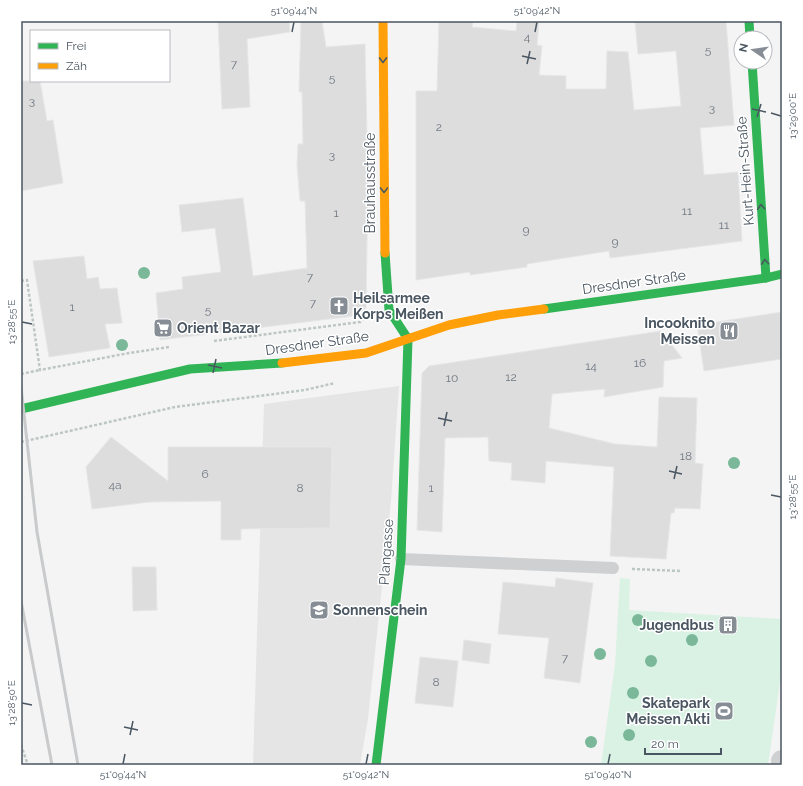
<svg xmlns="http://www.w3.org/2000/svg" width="803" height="786" font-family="Raleway,sans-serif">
	<rect width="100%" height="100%" fill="#f4f4f4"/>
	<path fill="#e6e5e6" d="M399,386l-8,115 -23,218 -8,46h-107l11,-361z"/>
	<path fill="#d9f2e3" d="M620,578l10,1 -1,31 153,9v49l-14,97h-167l14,-100z"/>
	<g fill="#ddddde" stroke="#e5e6e7">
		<path d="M218,21h71l1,11 -43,7 3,68 -28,2z"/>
		<path d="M301,21h21l4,26 39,-3 3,137 -2,127 -12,8 -194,24 -4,-47 27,-4 -1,-12 39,-5 -6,-44 -33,4 -3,-27 64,-7 10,78 54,-8 -2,-67h-5l-3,-36 1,-21h5l-1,-52h-3z"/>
		<path d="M439,21h34l-1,6 44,4 1,-10h22l-2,24 5,1 -3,29 27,1v13h40l1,-38 21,1 6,58 47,-4 -5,-55 -38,3 -3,-33h91l8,104 -34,3 4,47 34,-3 4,69 -132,17 -1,-7 -82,13v3l-57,8v-3l-54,8v-189h21z"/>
		<path d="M21,81h19l7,40 6,-1 10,63 -42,8z"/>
		<path d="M84,256l3,23 11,-2 2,12 17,-1 5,35 -17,1 5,24 -61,9 -16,-96z"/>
		<path d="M782,312v47l-78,12 -7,-46z"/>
		<path d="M661,331l21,27 -18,3 -1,26 -59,10 1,-8 -53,5 -3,34 66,16 42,3 2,-50 38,1 -2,65 8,1 -3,45 -25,-1 -1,5h-3l-5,46 -56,-3 4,-89 -68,-6 -1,22 -34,-3 1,-17 -23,-2 -1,-24 -43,1 -3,94 -25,-2 5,-157 7,-7z"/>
		<path d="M111,437l57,44v-34h164l-2,81 -89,1v11h-20v-39l-71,1 -58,7 -6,-42z"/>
		<path d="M132,567h24l1,43 -24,1z"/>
		<path d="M556,578l37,5 -13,100 -36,-5 5,-40 -51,-4 5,-52 52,5z"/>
		<path d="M464,640l27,4 -2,20 -27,-4z"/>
		<path d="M420,657l38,4 -5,46 -38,-4z"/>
	</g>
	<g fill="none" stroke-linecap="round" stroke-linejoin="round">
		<g stroke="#bcc7c4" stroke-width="2.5" stroke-dasharray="3 2" stroke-linecap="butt">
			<path d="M21,281l6,-1 13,90 89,-17 40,-6"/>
			<path d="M214,341l146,-19 6,-6"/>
			<path d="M21,374l19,-4"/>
			<path d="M21,442l154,-35 130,-17 30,-7"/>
			<path d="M632,569l49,2"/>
			<path d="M21,745l7,20"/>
		</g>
		<path stroke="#ced0d2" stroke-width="12" d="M401,559l212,9"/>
		<path stroke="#ced0d2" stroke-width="22" d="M782,762v-1"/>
		<g stroke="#30b455" stroke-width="9">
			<path d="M749,21l1,17"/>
			<path d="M752,62l14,216"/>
			<path d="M385,253l4,57 19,29"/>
			<path d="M544,309l222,-31 16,-4"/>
			<path d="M21,409l169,-40 92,-6"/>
			<path d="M376,765l25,-206 7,-220"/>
		</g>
		<g stroke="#ff9f0a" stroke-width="9">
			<path d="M383,21l2,232"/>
			<path d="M282,363l84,-10 83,-28 49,-10 46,-6"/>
		</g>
		<g stroke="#c9cacc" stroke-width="3">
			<path d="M21,387l16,145 41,233"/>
			<path d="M21,601l31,164"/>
		</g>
	</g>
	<g fill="#7ab899">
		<circle cx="144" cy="273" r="6"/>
		<circle cx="122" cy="345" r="6"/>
		<circle cx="734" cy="463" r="6"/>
		<circle cx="638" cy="620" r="6"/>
		<circle cx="692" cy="640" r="6"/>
		<circle cx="600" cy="654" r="6"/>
		<circle cx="651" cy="661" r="6"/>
		<circle cx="633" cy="693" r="6"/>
		<circle cx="629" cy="735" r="6"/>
		<circle cx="591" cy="742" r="6"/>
	</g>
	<defs><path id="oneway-chevron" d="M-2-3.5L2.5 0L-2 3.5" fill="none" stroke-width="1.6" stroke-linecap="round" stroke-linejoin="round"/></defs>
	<g stroke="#495b60">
		<use href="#oneway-chevron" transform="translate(383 60) rotate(90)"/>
		<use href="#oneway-chevron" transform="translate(384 190) rotate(90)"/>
		<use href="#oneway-chevron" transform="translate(761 207) rotate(-94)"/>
		<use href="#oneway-chevron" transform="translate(765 262) rotate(-94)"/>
	</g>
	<path fill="none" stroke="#4a5661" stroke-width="1.5" d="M292,32l2,-10M535,32l2,-10M522,56l14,3M527,64l3,-13M752,109l14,3M771,113l10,3M757,117l4,-13M22,322l10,2M208,365l14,3M213,373l3,-14M438,418l14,3M444,426l3,-14M669,471l13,3M674,479l3,-13M771,495l10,2M22,703l10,2M124,727l14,3M130,735l3,-14M123,764l2,-10M366,764l2,-10M608,764l2,-10"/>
	<defs>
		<g id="church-square" transform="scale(1)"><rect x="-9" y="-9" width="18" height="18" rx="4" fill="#868d94" stroke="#fff"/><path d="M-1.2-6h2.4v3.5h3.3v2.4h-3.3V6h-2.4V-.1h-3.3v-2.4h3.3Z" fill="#fff"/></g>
		<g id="supermarket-square" transform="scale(1)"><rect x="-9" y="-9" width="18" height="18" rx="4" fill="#868d94" stroke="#fff"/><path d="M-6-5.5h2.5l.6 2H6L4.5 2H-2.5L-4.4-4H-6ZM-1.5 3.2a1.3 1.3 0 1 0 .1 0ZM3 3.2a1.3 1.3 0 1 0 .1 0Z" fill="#fff"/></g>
		<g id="restaurant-square" transform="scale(1)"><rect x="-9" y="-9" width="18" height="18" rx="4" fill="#868d94" stroke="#fff"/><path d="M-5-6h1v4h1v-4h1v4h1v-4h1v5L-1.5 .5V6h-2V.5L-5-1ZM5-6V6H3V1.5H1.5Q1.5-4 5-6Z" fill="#fff"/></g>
		<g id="school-square" transform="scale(1)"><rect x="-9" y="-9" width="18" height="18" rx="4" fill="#868d94" stroke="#fff"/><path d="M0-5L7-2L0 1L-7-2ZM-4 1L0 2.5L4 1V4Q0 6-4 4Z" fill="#fff"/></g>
		<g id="building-square" transform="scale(1)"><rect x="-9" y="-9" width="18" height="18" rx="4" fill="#868d94" stroke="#fff"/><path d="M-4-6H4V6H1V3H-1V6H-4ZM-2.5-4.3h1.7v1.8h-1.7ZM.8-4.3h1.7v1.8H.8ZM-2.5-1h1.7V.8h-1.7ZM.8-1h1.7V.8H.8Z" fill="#fff"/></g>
		<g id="stadium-square" transform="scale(1)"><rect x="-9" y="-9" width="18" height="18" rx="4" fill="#868d94" stroke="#fff"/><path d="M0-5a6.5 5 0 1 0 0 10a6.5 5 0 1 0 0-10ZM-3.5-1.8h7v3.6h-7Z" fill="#fff"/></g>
	</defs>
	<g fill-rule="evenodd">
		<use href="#church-square" x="339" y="306"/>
		<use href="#supermarket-square" x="163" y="328"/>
		<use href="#restaurant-square" x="729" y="331"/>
		<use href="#school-square" x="319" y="610"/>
		<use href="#building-square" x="728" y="625"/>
		<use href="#stadium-square" x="724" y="711"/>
	</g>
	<g text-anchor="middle" stroke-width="3" stroke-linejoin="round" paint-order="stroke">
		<g font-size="12" fill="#707881">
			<text x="527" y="41">4</text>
			<text x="708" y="54">5</text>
			<text x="234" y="68">7</text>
			<text x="332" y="82">5</text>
			<text x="32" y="105">3</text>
			<text x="712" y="112">3</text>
			<text x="439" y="131">2</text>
			<text x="332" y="159">3</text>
			<text x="687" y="215">11</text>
			<text x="336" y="217">1</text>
			<text x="724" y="229">11</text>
			<text x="526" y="234">9</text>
			<text x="615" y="246">9</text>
			<text x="310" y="281">7</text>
			<text x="313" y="307">7</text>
			<text x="72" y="311">1</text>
			<text x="208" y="314">5</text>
			<text x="640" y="367">16</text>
			<text x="591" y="370">14</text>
			<text x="511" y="381">12</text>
			<text x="452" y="382">10</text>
			<text x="686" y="460">18</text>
			<text x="205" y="478">6</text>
			<text x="115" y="489">4a</text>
			<text x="300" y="492">8</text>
			<text x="431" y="492">1</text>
			<text x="565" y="662">7</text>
			<text x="436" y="686">8</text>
		</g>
		<g font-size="14" fill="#4a5661" stroke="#fff">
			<text transform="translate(745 171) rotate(-94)" y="5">Kurt-Hein-Straße</text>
			<text transform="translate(370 183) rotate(-90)" y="5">Brauhausstraße</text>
			<text transform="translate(634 282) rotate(-8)" y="5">Dresdner Straße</text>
			<text transform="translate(317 343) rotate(-8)" y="5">Dresdner Straße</text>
			<text transform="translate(386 552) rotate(-86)" y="5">Plangasse</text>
		</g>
		<g font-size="14" font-weight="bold" fill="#4a5661" stroke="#fff" text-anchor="start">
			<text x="353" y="303">Heilsarmee<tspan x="353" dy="16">Korps Meißen</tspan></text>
			<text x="715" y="328" text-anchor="end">Incooknito<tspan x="715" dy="16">Meissen</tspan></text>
			<text x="177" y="333">Orient Bazar</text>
			<text x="333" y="615">Sonnenschein</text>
			<text x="714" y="630" text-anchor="end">Jugendbus</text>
			<text x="710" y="708" text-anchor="end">Skatepark<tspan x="710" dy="16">Meissen Akti</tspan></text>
		</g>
	</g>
	<rect width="803" height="786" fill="none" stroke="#ffffff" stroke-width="44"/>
	<rect x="30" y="30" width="140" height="52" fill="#ffffff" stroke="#b7bbc0"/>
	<rect x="38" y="43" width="20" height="6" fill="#30b455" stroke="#b7bbc0"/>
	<text x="66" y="50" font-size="12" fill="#4a5661">Frei</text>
	<rect x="38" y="63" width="20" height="6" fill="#ff9f0a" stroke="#b7bbc0"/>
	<text x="66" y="70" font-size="12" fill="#4a5661">Zäh</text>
	<g transform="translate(753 50) rotate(283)"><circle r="19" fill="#ffffff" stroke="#b7bbc0"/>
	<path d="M0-3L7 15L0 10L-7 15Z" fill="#868d94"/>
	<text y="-6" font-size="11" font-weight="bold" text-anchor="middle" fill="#4a5661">N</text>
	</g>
	<path d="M645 748v6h76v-6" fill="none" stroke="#4a5661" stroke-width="2"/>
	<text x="651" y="748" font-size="12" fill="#4a5661" stroke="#ffffff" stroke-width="3" paint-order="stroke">20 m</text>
	<rect x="22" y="22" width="759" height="742" fill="none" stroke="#4a5661" stroke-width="1.5"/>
	<g font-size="10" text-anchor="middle" fill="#4a5661">
		<text x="294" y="14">51°09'44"N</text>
		<text x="537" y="14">51°09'42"N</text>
		<text transform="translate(792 116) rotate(-90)" y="4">13°29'00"E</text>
		<text transform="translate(11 322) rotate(-90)" y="4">13°28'55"E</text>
		<text transform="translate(792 497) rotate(-90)" y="4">13°28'55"E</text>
		<text transform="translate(11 703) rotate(-90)" y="4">13°28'50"E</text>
		<text x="123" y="778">51°09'44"N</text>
		<text x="366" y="778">51°09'42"N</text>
		<text x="608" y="778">51°09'40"N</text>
	</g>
</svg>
